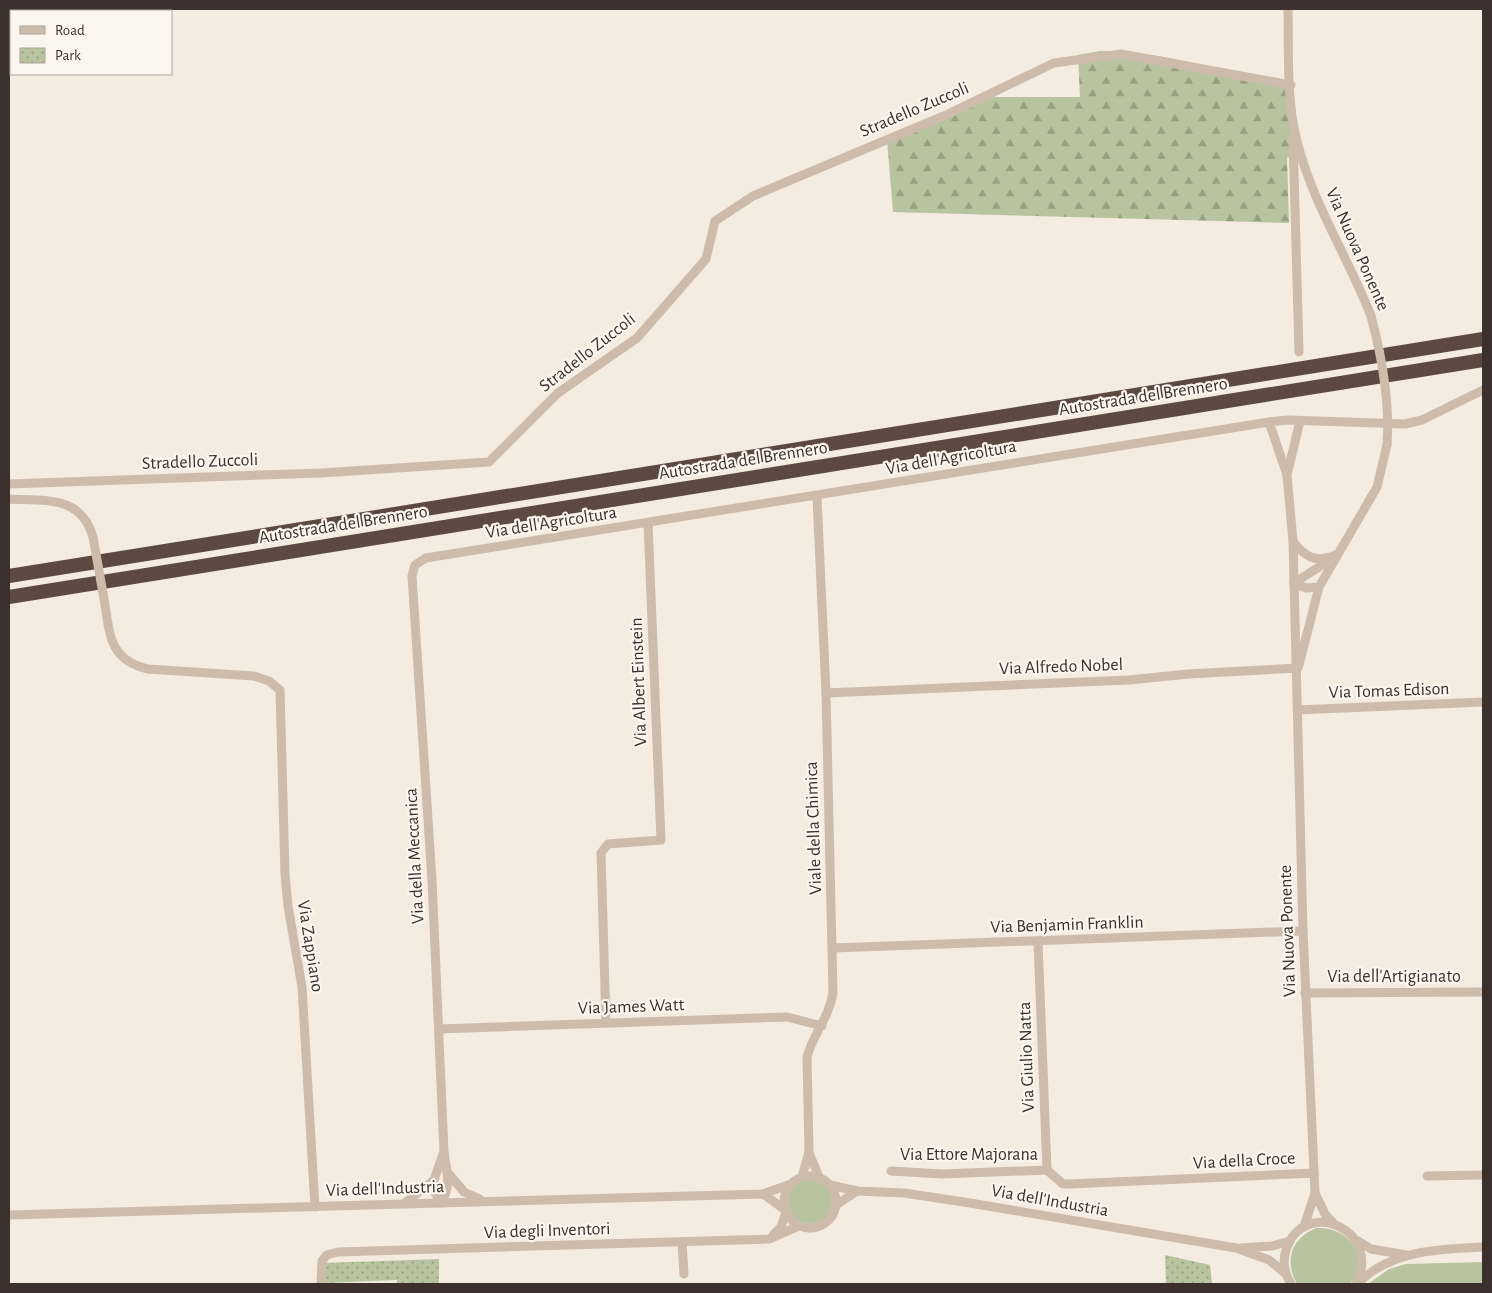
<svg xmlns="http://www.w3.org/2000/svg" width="1492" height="1293" font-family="'Alegreya Sans',sans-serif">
	<defs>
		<pattern id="forest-firs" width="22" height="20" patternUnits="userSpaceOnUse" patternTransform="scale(1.25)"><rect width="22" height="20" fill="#b8c4a0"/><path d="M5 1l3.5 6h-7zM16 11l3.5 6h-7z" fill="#97a083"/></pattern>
		<pattern id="park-dots" width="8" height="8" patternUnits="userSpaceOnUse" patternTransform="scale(1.25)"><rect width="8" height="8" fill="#b8c4a0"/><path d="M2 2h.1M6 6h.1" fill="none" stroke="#97a083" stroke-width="1.8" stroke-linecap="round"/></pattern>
	</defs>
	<rect width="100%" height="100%" fill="#f4ebe1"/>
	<g fill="#b8c4a0">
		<circle cx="810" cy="1202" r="22"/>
		<path d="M1316,1228c32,-2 56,28 34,56h-53c-13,-24 -6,-45 19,-56z"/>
		<path d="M1483,1262v22h-115l21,-15 17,-5z"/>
	</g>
	<path fill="url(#forest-firs)" d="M1100,51c66,0 131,22 194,38l1,69 -8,-1 2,66 -396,-11 -6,-73 89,-42h104l-2,-42z"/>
	<g fill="url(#park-dots)">
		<path d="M1165,1255l45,10 2,19h-46z"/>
		<path d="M439,1259v25h-42v-4l-73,3v-20z"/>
	</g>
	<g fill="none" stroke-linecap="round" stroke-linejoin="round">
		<g stroke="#7fb0b2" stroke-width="2">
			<path d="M62,9l7,2"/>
			<path d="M89,11h58"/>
			<path d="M154,11l9,-2"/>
		</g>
		<g stroke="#cdbbac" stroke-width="9">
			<path d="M1288,9c1,41 -2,92 9,132 15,61 51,116 74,175"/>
			<path d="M1293,137l6,215"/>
			<path d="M1300,421l-13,54 6,66 10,390 12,262 -11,34"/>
			<path d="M1269,422l18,53"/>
			<path d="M9,484l312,-11 168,-11 69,-69 79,-55 69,-79 9,-38 38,-25 193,-81 108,-52 67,-9 170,31"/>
			<path d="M9,499c36,2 72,-4 84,38"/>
			<path d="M1293,541c12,17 24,22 43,14"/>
			<path d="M1294,583l36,-23"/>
			<path d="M1294,583l12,5 13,-1"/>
			<path d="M104,599c6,34 4,61 44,70l106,7 15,5 11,9 5,184 3,32 14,81 13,220"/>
			<path d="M1299,665l20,-78 58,-100 10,-42"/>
			<path d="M826,693l303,-13 59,-6 110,-6"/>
			<path d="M1297,710l186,-8"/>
			<path d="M1038,942l9,228"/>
			<path d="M833,948l470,-17"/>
			<path d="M1305,993l178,-1"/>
			<path d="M606,1023l-5,-170 7,-9 53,-4 -13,-317"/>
			<path d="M439,1029l348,-12 35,9"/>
			<path d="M809,1153l10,24"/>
			<path d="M1047,1170l16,14h6l245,-11"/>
			<path d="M891,1171l51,3 105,-4"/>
			<path d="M449,1174l15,18 16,7"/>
			<circle cx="810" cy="1202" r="26"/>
			<path d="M1427,1176l56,-1"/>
			<path d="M802,1177l7,-25 -2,-95c6,-23 22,-39 26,-64l-7,-300 -9,-196"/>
			<path d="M434,1180v10l6,13c13,-15 6,-34 4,-51l-12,-272 -20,-304 3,-11 11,-7 843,-136 19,-2 117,4 17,-4 61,-30"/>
			<path d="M830,1185l27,6 47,2 60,9 272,46 33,12 16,13"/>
			<path d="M1315,1193l10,21 9,10"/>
			<path d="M763,1194l21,15"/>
			<path d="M405,1203l29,-23 9,-26"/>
			<path d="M836,1205l21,-14"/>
			<path d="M9,1215l754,-21 28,-10"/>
			<path d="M773,1235l8,-8 5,-15"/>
			<path d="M1358,1241l13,8 36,6"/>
			<path d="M682,1242l2,32"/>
			<path d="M1240,1248l32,-2 18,-5"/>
			<path d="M1359,1282c33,-32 81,-33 124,-35"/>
			<path d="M321,1284l1,-23 5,-6 11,-3 431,-13 30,-13"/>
			<path d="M1291,1284c-7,-11 -9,-24 -4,-37 20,-50 96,-17 69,37"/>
		</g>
		<g stroke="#5c4a42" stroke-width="14">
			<path d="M9,576l1474,-237"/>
			<path d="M9,597l1474,-237"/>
		</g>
		<g stroke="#cdbbac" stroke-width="9">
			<path d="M1371,316c11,41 19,87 16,129"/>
			<path d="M93,537l11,62"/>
		</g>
	</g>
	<g text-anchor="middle" stroke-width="4.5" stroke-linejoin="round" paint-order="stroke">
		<g font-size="18" fill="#3b302b" stroke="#fbf5ee">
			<text transform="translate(914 109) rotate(-23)" y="6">Stradello Zuccoli</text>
			<text transform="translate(1358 249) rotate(66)" y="6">Via Nuova Ponente</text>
			<text transform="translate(587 352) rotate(-38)" y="6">Stradello Zuccoli</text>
			<text transform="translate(1143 396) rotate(-9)" y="6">Autostrada del Brennero</text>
			<text transform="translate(951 457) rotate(-10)" y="6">Via dell'Agricoltura</text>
			<text transform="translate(743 460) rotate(-9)" y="6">Autostrada del Brennero</text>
			<text transform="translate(200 461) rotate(-2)" y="6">Stradello Zuccoli</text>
			<text transform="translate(551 522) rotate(-9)" y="6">Via dell'Agricoltura</text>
			<text transform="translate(343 524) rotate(-9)" y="6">Autostrada del Brennero</text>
			<text transform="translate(1061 666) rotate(-2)" y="6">Via Alfredo Nobel</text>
			<text transform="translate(638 682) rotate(-92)" y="6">Via Albert Einstein</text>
			<text transform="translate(1389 690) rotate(-2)" y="6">Via Tomas Edison</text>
			<text transform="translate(813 828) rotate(-92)" y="6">Viale della Chimica</text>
			<text transform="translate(414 856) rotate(-93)" y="6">Via della Meccanica</text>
			<text transform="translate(1067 924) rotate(-2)" y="6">Via Benjamin Franklin</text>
			<text transform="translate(1287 931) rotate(-92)" y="6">Via Nuova Ponente</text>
			<text transform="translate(311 946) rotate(81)" y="6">Via Zappiano</text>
			<text x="1394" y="982">Via dell'Artigianato</text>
			<text transform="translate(631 1006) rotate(-2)" y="6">Via James Watt</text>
			<text transform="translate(1026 1057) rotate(-92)" y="6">Via Giulio Natta</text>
			<text x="969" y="1160">Via Ettore Majorana</text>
			<text transform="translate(1244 1160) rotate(-3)" y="6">Via della Croce</text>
			<text transform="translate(385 1188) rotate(-2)" y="6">Via dell'Industria</text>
			<text transform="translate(1050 1200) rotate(10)" y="6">Via dell'Industria</text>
			<text transform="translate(547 1230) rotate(-2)" y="6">Via degli Inventori</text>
		</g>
	</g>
	<rect width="1492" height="1293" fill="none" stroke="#3b302b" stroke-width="20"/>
	<rect x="10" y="10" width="162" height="65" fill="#fbf5ee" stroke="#aea6a0"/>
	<rect x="20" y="26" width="25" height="8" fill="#cdbbac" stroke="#aea6a0"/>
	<text x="55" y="35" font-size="15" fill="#3b302b">Road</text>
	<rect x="20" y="48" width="25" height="15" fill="url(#park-dots)" stroke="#aea6a0"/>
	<text x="55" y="60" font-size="15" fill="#3b302b">Park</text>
</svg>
